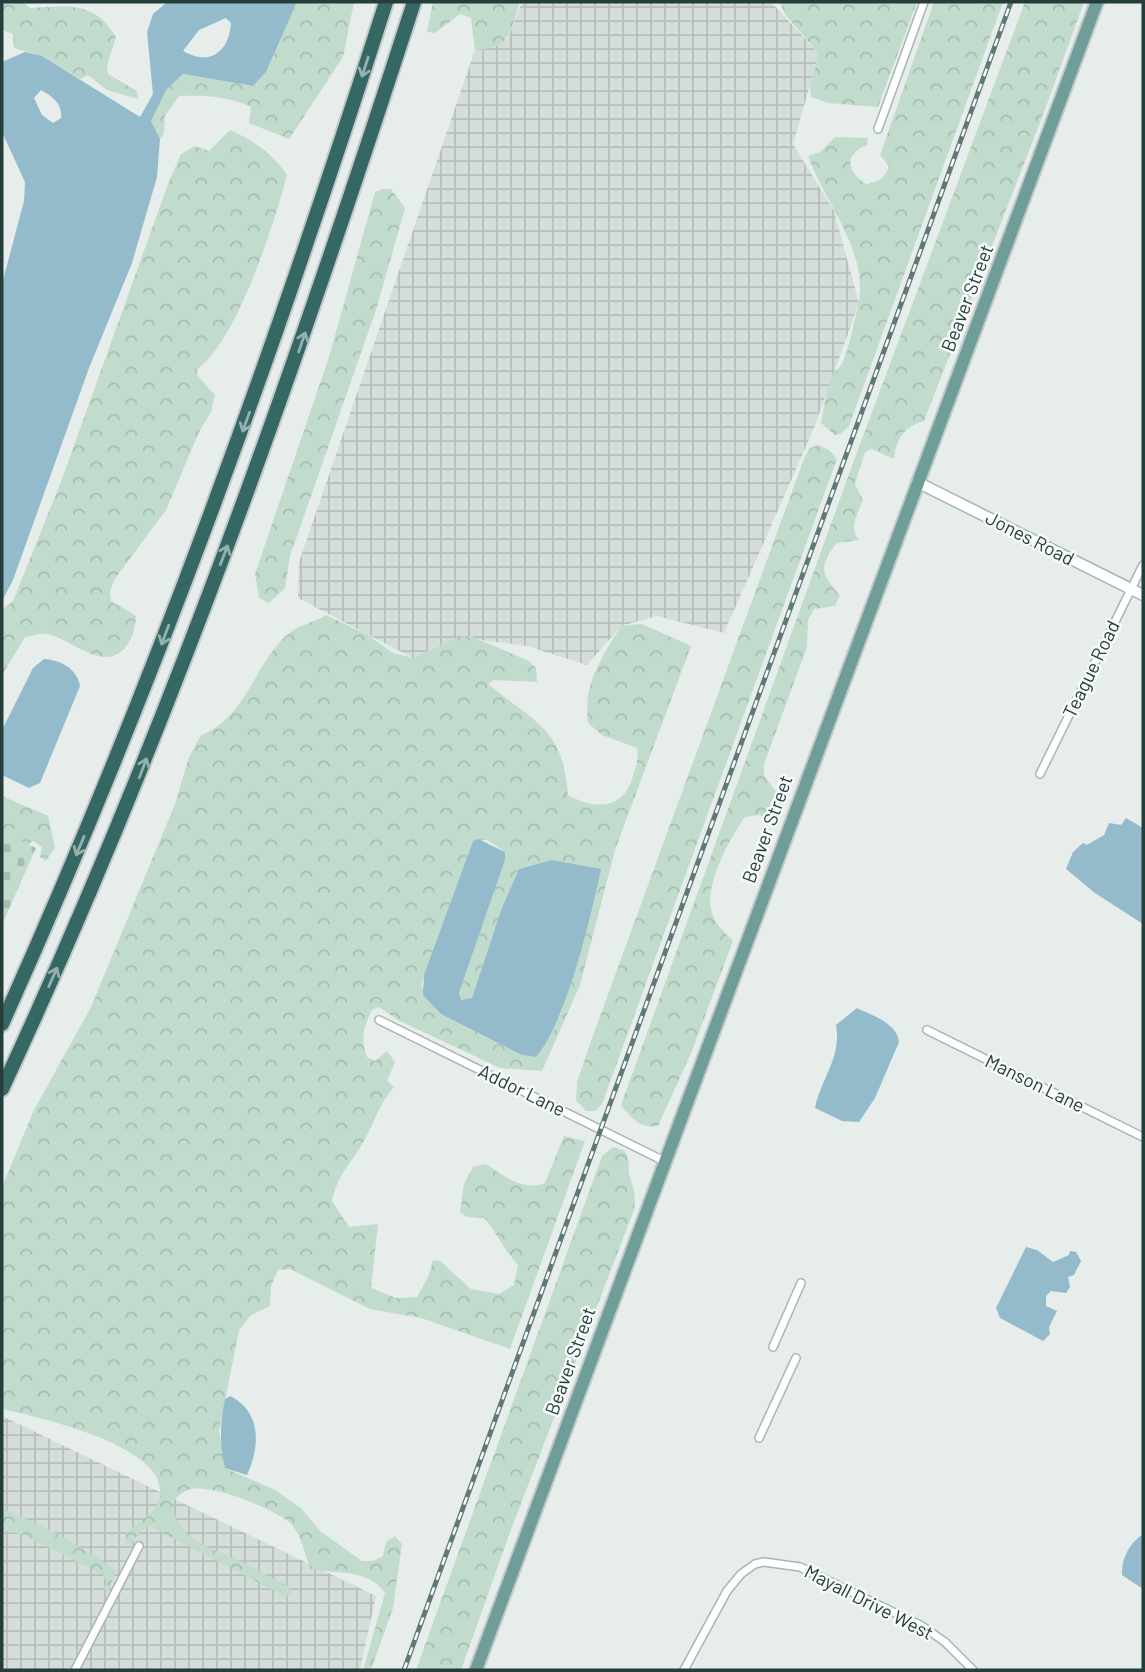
<svg xmlns="http://www.w3.org/2000/svg" width="1145" height="1672" font-family="Barlow,sans-serif">
	<defs>
		<pattern id="industrial-grid" width="8" height="8" patternUnits="userSpaceOnUse" patternTransform="scale(1.75)"><rect width="8" height="8" fill="#d4ddda"/><path d="M0 4h8M4 0v8" fill="none" stroke="#b6bfbc"/></pattern>
		<pattern id="forest-crowns" width="20" height="18" patternUnits="userSpaceOnUse" patternTransform="scale(1.75)"><rect width="20" height="18" fill="#c1dccc"/><path d="M2 6a3 3 0 1 1 6 0M12 15a3 3 0 1 1 6 0" fill="none" stroke="#a6beb0"/></pattern>
		<pattern id="cemetery-stones" width="16" height="16" patternUnits="userSpaceOnUse" patternTransform="scale(1.75)"><rect width="16" height="16" fill="#c1dccc"/><path d="M2 7V4a2 2 0 0 1 4 0v3zM10 15v-3a2 2 0 0 1 4 0v3z" fill="#a6beb0"/></pattern>
	</defs>
	<rect width="100%" height="100%" fill="#e6edeb"/>
	<g fill="url(#industrial-grid)">
		<path d="M522,2h249l48,52 -26,90 41,67 25,92 -45,125 -90,205 -67,-17 -36,10 -34,39 -60,-19 -69,-9 -45,21 -115,-60 1,-36 176,-512 33,-12z"/>
		<path d="M2,1416l374,180 -16,74h-358z"/>
	</g>
	<g fill="url(#forest-crowns)" fill-rule="evenodd">
		<path d="M2,2h21l7,6c38,-2 64,-8 86,29l-9,28 1,9 29,17 1,8 -31,-9 -19,-15 -8,4 -38,-23 -28,-8 -1,-14 -11,-4z"/>
		<path d="M297,2h57l-11,55 -54,82 -40,-16 2,-16c-23,-11 -47,-12 -72,-11l-14,20 -1,17 -4,6 -9,-18 13,-30 19,-17 70,12 13,-14z"/>
		<path d="M433,2h87c-10,30 -9,46 -45,48l-4,-32 -11,-4 -25,19 -8,-1z"/>
		<path d="M780,2h137l-39,105 -50,-4 -17,-6 -1,-11 9,-32 -34,-40z"/>
		<path d="M934,2h69l-154,424 -8,8 -6,1 -14,-12c3,-16 5,-33 11,-47 3,-6 8,-8 10,-13 6,-10 13,-44 16,-57 12,-53 -33,-103 -50,-150l12,-4 15,-15 33,1 -1,7c-24,10 -20,26 -1,39 14,-2 19,-6 23,-18l-9,-11z"/>
		<path d="M1025,2h59l-41,113 -119,306c-20,5 -28,19 -30,38l-22,-10 -7,3 -10,32 8,16c-5,13 -15,28 -4,40l-22,3c-19,23 -16,32 3,52l-5,11 -21,3 -6,11 -1,27 -43,117v12l19,25 -5,17 -8,3 -11,-6 -14,2c-14,18 -40,68 -34,92 2,13 13,23 22,32l-41,110 -34,75c-18,3 -27,-8 -37,-21l232,-642z"/>
		<path d="M230,130c23,10 43,24 57,45 -12,47 -51,168 -90,194v6l18,20 -4,17 -12,20 -33,78 -52,70 -4,12 1,9 25,15c-1,13 -4,26 -14,35 -23,19 -51,-13 -75,-17 -6,-2 -15,2 -22,3l-23,38v-65l11,-9 49,-122 106,-295 13,-30 14,-8 14,5z"/>
		<path d="M383,189h8l14,19 -29,102 -86,246 -5,32 -16,15 -10,-5 -4,-24 74,-217 46,-165z"/>
		<path d="M818,445l11,5 8,9 -235,645 -6,7h-10l-10,-11 1,-18 14,-41 213,-582 6,-11z"/>
		<path d="M326,615l42,20 25,18 20,5 45,-21 13,-1 58,25 7,7 1,14 -43,-2 -6,4c47,39 75,43 80,111 27,15 56,15 65,-19 3,-10 6,-18 4,-28l-35,-13 -14,-12c-5,-40 13,-64 33,-97l21,-2 49,22 -76,204 -35,135 -38,86 -42,-3 -102,-48 -19,-13 -7,3c-8,16 -12,29 -5,47l8,4 12,-10 8,11 -8,19 7,6c-14,16 -19,33 -29,52 -12,22 -28,36 -33,62l17,26 29,-3 -7,64 25,10 21,-1 12,-22 4,-15 7,1 31,28 28,5 15,-9 4,-20c-14,-15 -21,-32 -34,-47l-17,-1 -7,-5 4,-28 9,-17 13,-3c16,11 38,28 59,19l19,-47 21,5 -75,208 -89,-31 -51,-9 -80,-40 -12,1 -7,16 -1,20 -19,9 -12,15 -20,101 6,37 50,22 26,18 19,23 42,30h11l10,-5 3,-14 9,-6 7,8 -9,64 -22,62h-8l22,-77c-16,-24 -48,-19 -74,-24 -7,-16 -9,-33 -20,-45 -15,-15 -84,-42 -103,-34 -7,3 -13,8 -17,14 9,33 28,40 57,52 20,8 38,21 59,29l5,7 -6,5 -136,-71 -9,4 -9,13 -6,1v-11l27,-22 8,-14c-1,-6 -2,-15 -5,-21 -23,-37 -114,-58 -154,-67v-222l32,-77 57,-103 84,-203 14,-47 12,-22c47,-17 54,-77 91,-104 10,-7 23,-9 34,-16zM487,840l18,12v8l-46,133 1,7 12,-2 29,-88 18,-41 28,-7 41,55c-10,41 -24,109 -52,140l-14,-2 -81,-41 -20,-29 52,-144z"/>
		<path d="M2,796l46,20 7,31 -9,14 -6,-4 2,-10 -9,-6 -9,7 -22,-10z"/>
		<path d="M613,1147l12,4c6,10 2,16 5,26 4,14 6,18 4,33l-122,317 -51,143h-45l186,-514z"/>
		<path d="M2,1508c40,18 79,36 114,63l-8,20 -4,-2 3,-7 -4,-7 -79,-40 -22,-5z"/>
	</g>
	<path fill="url(#cemetery-stones)" d="M2,832l34,16 -34,77z"/>
	<g fill="#94bbcc" fill-rule="evenodd">
		<path d="M167,2h130l-31,70 -13,14 -70,-12 -17,16 -15,31 9,18 -3,38 -25,86 -43,105 -76,212 -11,21v-317l22,-83 1,-19 -23,-50v-70l23,-10 17,4 98,61 13,-23 -6,-62 6,-18zM226,18l5,5c-2,28 -20,44 -48,28l16,-21zM41,90c11,6 22,14 20,28l-8,5 -11,-8 -8,-17z"/>
		<path d="M44,659c17,1 33,10 36,27l-40,97 -11,5 -27,-13v-45l31,-62z"/>
		<path d="M1126,818l17,10v96l-48,-31 -29,-24 7,-17 10,-9 4,2 17,-10 5,-12 12,2z"/>
		<path d="M478,839l27,13v8l-46,133 2,7 11,-2 29,-88 18,-41 33,-9 49,9c-10,47 -35,155 -65,188l-14,-2 -81,-41 -18,-19 1,-20 49,-134z"/>
		<path d="M857,1008c16,8 40,15 42,34l-24,56 -16,24 -17,-1 -27,-13c6,-29 27,-51 21,-83z"/>
		<path d="M1026,1247l11,3 16,12 16,-7 1,-4 6,1 5,9 -7,14 -6,2 2,10 -4,6 -15,-2 -5,5v10l11,5 -8,16 1,7 -7,7 -43,-23 -4,-10z"/>
		<path d="M230,1396c32,16 30,51 17,79l-22,-7c-6,-25 -5,-44 0,-69z"/>
		<path d="M1143,1534v55l-21,-14c-1,-17 8,-32 21,-41z"/>
	</g>
	<g fill="none" stroke-linecap="round" stroke-linejoin="round">
		<g stroke="#a9b5b3" stroke-width="10">
			<g id="minor">
				<path d="M878,129l46,-127"/>
				<path d="M1040,774l103,-209"/>
				<path d="M379,1020l285,141"/>
				<path d="M927,1030l216,107"/>
				<path d="M773,1347l28,-64"/>
				<path d="M759,1438l37,-80"/>
				<path d="M75,1670l64,-124"/>
				<path d="M684,1670l43,-79 14,-17 14,-10 9,-2 36,5 122,59 23,16 28,28"/>
			</g>
		</g>
		<g stroke="#a9b5b3" stroke-width="13">
			<path id="tertiary" d="M917,482l226,113"/>
		</g>
		<g stroke="#c2c9c8" stroke-width="16">
			<path id="primary" d="M476,1670l621,-1668"/>
		</g>
		<g stroke="#c2c9c8" stroke-width="18">
			<g id="motorway">
				<path d="M2,1024c150,-333 273,-674 384,-1022"/>
				<path d="M2,1089c164,-352 293,-718 412,-1087"/>
			</g>
		</g>
		<use href="#minor" stroke="#fff" stroke-width="7"/>
		<use href="#tertiary" stroke="#fff" stroke-width="10"/>
		<use href="#primary" stroke="#6f9e99" stroke-width="12"/>
		<use href="#motorway" stroke="#356765" stroke-width="14"/>
		<g stroke="#617976" stroke-width="5">
			<path id="rail" d="M404,1670l607,-1668"/>
		</g>
		<use href="#rail" stroke="#f6faf9" stroke-width="2.5" stroke-dasharray="8" stroke-linecap="butt"/>
	</g>
	<defs><path id="oneway-shaft" d="M-6 0H5M1.5-3L5.5 0L1.5 3" fill="none" stroke-width="1.6" stroke-linecap="round" stroke-linejoin="round" transform="scale(1.75)"/></defs>
	<g stroke="#96b0af">
		<use href="#oneway-shaft" transform="translate(365 67) rotate(108)"/>
		<use href="#oneway-shaft" transform="translate(302 342) rotate(-71)"/>
		<use href="#oneway-shaft" transform="translate(246 422) rotate(110)"/>
		<use href="#oneway-shaft" transform="translate(224 555) rotate(-69)"/>
		<use href="#oneway-shaft" transform="translate(165 635) rotate(111)"/>
		<use href="#oneway-shaft" transform="translate(143 768) rotate(-69)"/>
		<use href="#oneway-shaft" transform="translate(80 846) rotate(113)"/>
		<use href="#oneway-shaft" transform="translate(53 977) rotate(-66)"/>
	</g>
	<g text-anchor="middle" stroke-width="5" stroke-linejoin="round" paint-order="stroke">
		<g font-size="19" fill="#263e3b" stroke="#f6faf9">
			<text transform="translate(967 298) rotate(-69)" y="7">Beaver Street</text>
			<text transform="translate(1030 538) rotate(27)" y="7">Jones Road</text>
			<text transform="translate(1091 669) rotate(-64)" y="7">Teague Road</text>
			<text transform="translate(767 829) rotate(-70)" y="7">Beaver Street</text>
			<text transform="translate(1035 1083) rotate(26)" y="7">Manson Lane</text>
			<text transform="translate(522 1090) rotate(26)" y="7">Addor Lane</text>
			<text transform="translate(570 1361) rotate(-70)" y="7">Beaver Street</text>
			<text transform="translate(869 1602) rotate(27)" y="7">Mayall Drive West</text>
		</g>
	</g>
	<rect width="1145" height="1672" fill="none" stroke="#263e3b" stroke-width="7"/>
</svg>
